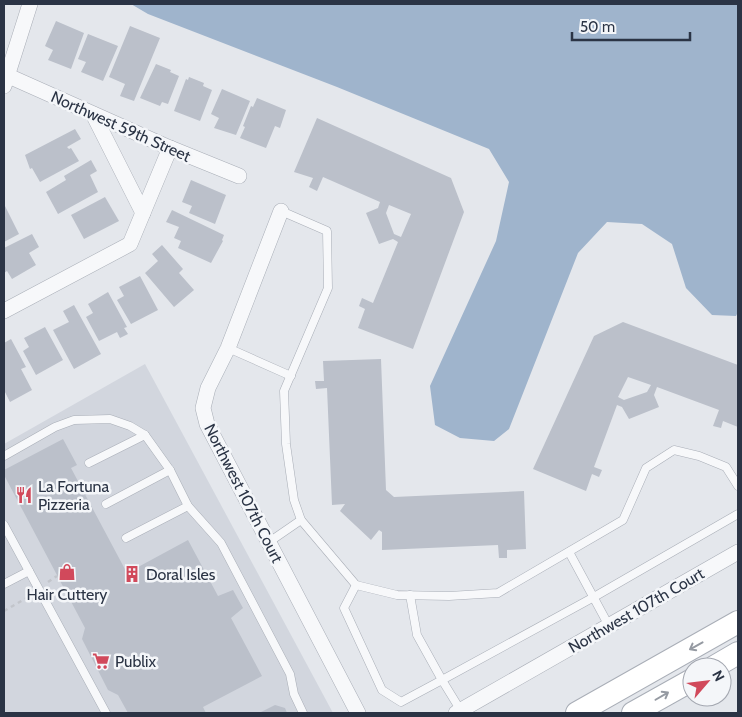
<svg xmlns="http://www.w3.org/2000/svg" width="742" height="717" font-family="Cabin,sans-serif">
	<rect width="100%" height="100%" fill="#e4e7ec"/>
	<path fill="#d2d6de" d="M145,364l188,349h-329v-269z"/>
	<path fill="#9fb4cc" d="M131,4h607v308l-2,4 -24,-1 -26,-27 -14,-44 -30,-20 -35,-2 -29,31 -69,176 -15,12 -34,-3 -25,-13 -5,-39 66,-145 13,-59 -20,-33 -152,-62 -189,-73z"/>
	<g fill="#bbc0ca" fill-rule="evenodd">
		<path d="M56,21l28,12 -13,36 -23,-9 5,-10 -8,-4z"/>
		<path d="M130,26l30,12 -26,63 -14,-5 5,-12 -16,-7z"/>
		<path d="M88,34l30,12 -15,35 -22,-9 5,-10 -8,-3z"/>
		<path d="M156,64l15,6 -1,2 9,4 -11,28 -6,-2 -2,4 -20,-8z"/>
		<path d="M189,77l15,6 -1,3 9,4 -12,31 -26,-10 12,-32 2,1z"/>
		<path d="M222,89l28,12 -14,34 -22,-7 5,-10 -8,-4z"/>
		<path d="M257,98l29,12 -6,18 -5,-2 -9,22 -26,-10 5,-11 -2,-1 8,-20 2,1z"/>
		<path d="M317,118l134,60 13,34 -51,137 -55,-21 7,-19 -6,-3 3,-8 11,5 25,-61 -5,-3 -14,5 -13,-31 12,-5 2,-6 -57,-25 -6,14 -8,-4 4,-9 -19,-6zM389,205l22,9 -10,23 -7,-3 -8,-21z"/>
		<path d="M75,129l6,10 -14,8 2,2 2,-1 8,13 -39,21 -8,-14 -2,1 -5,-14z"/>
		<path d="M91,160l6,11 -7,4 8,17 -40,22 -12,-22 20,-12 -2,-4z"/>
		<path d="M191,180l35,15 -11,29 -26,-11 3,-7 -10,-4z"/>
		<path d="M105,197l14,24 -35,18 -13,-24z"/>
		<path d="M4,204l15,30 -15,8z"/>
		<path d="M172,210l52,25 -2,5 1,1 -12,22 -33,-15 3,-7 -7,-3 5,-11 -13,-5z"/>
		<path d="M32,234l7,13 -10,6 7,12 -24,14 -5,-8 -3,2v-25z"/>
		<path d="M162,245l21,24 -4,4 15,17 -20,17 -29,-34 13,-12 -6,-7z"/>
		<path d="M140,276l18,34 -27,14 -14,-24 7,-4 -5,-9z"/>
		<path d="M108,292l19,35 -3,1 4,6 -8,4 -3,-6 -18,9 -13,-24 7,-4 -5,-9z"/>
		<path d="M74,305l27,49 -27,15 -21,-39 16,-8 -6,-11z"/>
		<path d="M623,322l115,43v62l-15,-6 -2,7 -8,-2 6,-16 -62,-23 -3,8 5,12 -30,12 -7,-12 -5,-2 -23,62 8,3 -3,7 -7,-3 -6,17 -53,-22 61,-133zM628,377l23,8 -4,7 -23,8 -6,-3z"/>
		<path d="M45,327l18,33 -27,15 -13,-24 6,-4 -5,-9z"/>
		<path d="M11,339l15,28 -5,2 11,21 -22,12 -6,-12v-47z"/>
		<path d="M381,359l5,131 8,7 130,-6 2,58 -19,1v8h-8l-1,-13 -116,5v-18l-3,-2 -8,10 -31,-29 5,-7 -13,1 -5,-117 -11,1 -1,-8h9l-1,-20z"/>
		<path d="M63,439l14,26 -6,3 56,105 61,-33 30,56 15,-6 10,18 -12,10 31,58 -59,31 3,6h-78l-10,-18 -10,-5 -26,-51 3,-11 -81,-153v-5z"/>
		<path d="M275,705l10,3 2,5h-28z"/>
	</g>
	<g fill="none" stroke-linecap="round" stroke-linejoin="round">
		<g stroke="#a9aeb7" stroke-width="9">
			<g id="service">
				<path d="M281,211l46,20 1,57 -44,103 2,53 8,56 7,20 55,65"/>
				<path d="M228,348l63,28"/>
				<path d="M4,456l51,-29 19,-7 36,-1 20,7 15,9 25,35 18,36 33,37 69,131 4,20 9,19"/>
				<path d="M89,463l56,-28"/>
				<path d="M106,504l64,-34"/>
				<path d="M4,525l102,188"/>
				<path d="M126,538l62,-32"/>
				<path d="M269,542l32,-22"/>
				<path d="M569,552l40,74"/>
				<path d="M4,584l25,-13"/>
				<path d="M410,595l7,40 25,45 152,-83 144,-83"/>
				<path d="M461,711l-19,-31 -41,22 -19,-12 -38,-82 12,-23 41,10 52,1 49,-3 125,-73 23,-52 28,-18 25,6 27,11 12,19"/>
			</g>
		</g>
		<g stroke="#a9aeb7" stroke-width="16">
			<g id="minor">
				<path d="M4,74l166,74 69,28"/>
				<path d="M4,86l26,-82"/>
				<path d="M93,114l50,99"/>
				<path d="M281,211l-53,137 -20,40 -5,20 4,16 151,289"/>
				<path d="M4,311l126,-67 40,-96"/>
				<path d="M456,713l282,-161"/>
			</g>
		</g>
		<g stroke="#a9aeb7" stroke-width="24">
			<g id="secondary">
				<path d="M714,667l24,-14"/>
				<path d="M577,713l161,-91"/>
				<path d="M633,713l59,-33"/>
			</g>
		</g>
		<g stroke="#c2c5cb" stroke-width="2.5" stroke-dasharray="4 4" stroke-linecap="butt">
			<path d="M48,582l9,-6"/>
			<path d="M4,611l26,-15"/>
		</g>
		<use href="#service" stroke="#f7f8fa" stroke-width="8"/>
		<use href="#minor" stroke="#f7f8fa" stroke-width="15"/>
		<use href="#secondary" stroke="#fff" stroke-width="22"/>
	</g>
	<defs><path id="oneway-shaft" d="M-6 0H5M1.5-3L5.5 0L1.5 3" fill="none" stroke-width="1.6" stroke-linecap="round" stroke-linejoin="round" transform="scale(1.25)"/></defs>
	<g stroke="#959aa2">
		<use href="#oneway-shaft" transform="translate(696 646) rotate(151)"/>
		<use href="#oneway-shaft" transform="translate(662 696) rotate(-30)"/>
	</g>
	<defs>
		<g id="restaurant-bare" transform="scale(1.35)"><path d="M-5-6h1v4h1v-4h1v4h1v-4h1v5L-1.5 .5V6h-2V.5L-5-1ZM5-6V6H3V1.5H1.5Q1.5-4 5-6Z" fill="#d1495b" stroke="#f4f6f9" stroke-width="2.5" paint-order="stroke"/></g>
		<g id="shop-bare" transform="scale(1.35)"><path d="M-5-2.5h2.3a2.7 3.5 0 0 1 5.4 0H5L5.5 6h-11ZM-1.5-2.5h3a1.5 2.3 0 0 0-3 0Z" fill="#d1495b" stroke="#f4f6f9" stroke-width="2.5" paint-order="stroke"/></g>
		<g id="building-bare" transform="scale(1.35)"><path d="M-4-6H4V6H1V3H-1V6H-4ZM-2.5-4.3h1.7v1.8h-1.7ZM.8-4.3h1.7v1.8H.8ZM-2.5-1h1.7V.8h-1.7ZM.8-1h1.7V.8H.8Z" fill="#d1495b" stroke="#f4f6f9" stroke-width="2.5" paint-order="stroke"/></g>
		<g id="supermarket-bare" transform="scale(1.35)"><path d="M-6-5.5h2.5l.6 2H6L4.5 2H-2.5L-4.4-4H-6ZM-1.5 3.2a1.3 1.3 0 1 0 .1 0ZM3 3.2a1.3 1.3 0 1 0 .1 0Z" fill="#d1495b" stroke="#f4f6f9" stroke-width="2.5" paint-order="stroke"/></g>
	</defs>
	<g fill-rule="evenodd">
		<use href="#restaurant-bare" x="24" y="495"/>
		<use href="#shop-bare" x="67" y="572"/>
		<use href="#building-bare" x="132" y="574"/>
		<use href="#supermarket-bare" x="101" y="661"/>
	</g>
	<g text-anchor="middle" stroke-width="5" stroke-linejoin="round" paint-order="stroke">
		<g font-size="16" fill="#2b3445" stroke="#f4f6f9">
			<text transform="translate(121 126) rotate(24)" y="6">Northwest 59th Street</text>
			<text transform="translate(244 493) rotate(63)" y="6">Northwest 107th Court</text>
			<text transform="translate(636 610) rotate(-30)" y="6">Northwest 107th Court</text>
		</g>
		<g font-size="16" fill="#2b3445" stroke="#f4f6f9" text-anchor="start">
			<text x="38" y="492">La Fortuna<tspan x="38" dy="18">Pizzeria</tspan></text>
			<text x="146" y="580">Doral Isles</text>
			<text x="67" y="600" text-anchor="middle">Hair Cuttery</text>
			<text x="115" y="667">Publix</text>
		</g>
	</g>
	<rect width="742" height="717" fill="none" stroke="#2b3445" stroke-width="10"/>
	<g transform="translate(707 682) rotate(62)"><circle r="24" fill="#f4f6f9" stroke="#a4a8b1"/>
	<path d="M0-4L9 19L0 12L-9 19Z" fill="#d1495b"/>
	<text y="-8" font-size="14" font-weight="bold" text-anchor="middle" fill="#2b3445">N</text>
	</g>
	<path d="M572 32v8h118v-8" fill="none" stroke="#2b3445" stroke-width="2.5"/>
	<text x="580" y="32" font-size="15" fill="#2b3445" stroke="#f4f6f9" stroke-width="4" paint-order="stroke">50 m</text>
</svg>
